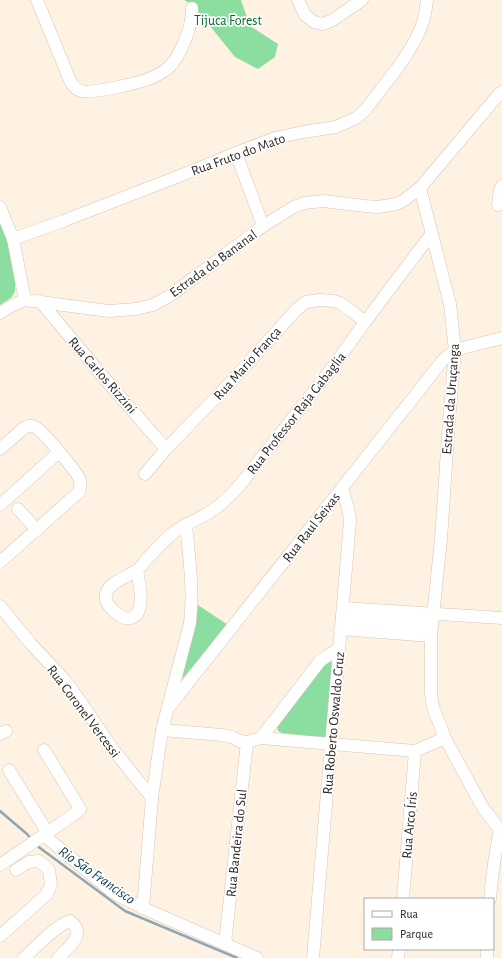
<svg xmlns="http://www.w3.org/2000/svg" width="502" height="958" font-family="'Alegreya Sans',sans-serif">
	<rect width="100%" height="100%" fill="#fff2e2"/>
	<g fill="#8cdea0">
		<path d="M184,0h57l9,26 28,18 -3,13 -17,12 -23,-12 -42,-52z"/>
		<path d="M0,219l7,16 8,42v14l-3,6 -12,8z"/>
		<path d="M198,605l30,20 -46,54z"/>
		<path d="M330,660l4,6 -6,71 -4,1 -42,-5 -4,-2 -1,-6 46,-63z"/>
	</g>
	<g fill="none" stroke-linecap="round" stroke-linejoin="round">
		<g stroke="#8fa7b4" stroke-width="2.5">
			<path d="M0,811l27,23 5,6"/>
			<path d="M37,845l3,3 85,63 112,47"/>
		</g>
		<g stroke="#d2c6b6" stroke-width="13">
			<g id="minor">
				<path d="M37,0l32,78c3,6 5,11 12,13 11,3 58,-8 70,-13 7,-3 15,-7 20,-13 9,-10 18,-32 20,-45 1,-4 1,-8 1,-12"/>
				<path d="M298,0l7,15 9,7 8,2 9,-3 31,-21"/>
				<path d="M236,153l27,73"/>
				<path d="M420,188l30,116 5,46 -6,71 -8,118 -10,97v58l2,13 12,31 38,70 17,22 2,2"/>
				<path d="M498,205l2,-15 2,-4"/>
				<path d="M0,207l13,32 12,61"/>
				<path d="M13,239l50,-18 119,-46 54,-22 39,-15 28,-6 33,-5 20,-9 9,-8c19,-25 43,-52 55,-80 4,-9 6,-20 7,-30"/>
				<path d="M40,301l71,85 55,63"/>
				<path d="M0,313l13,-8 12,-5 84,11 27,-2 17,-4 18,-10 92,-69 31,-19 10,-4 19,-2 42,5 13,1 18,-3 7,-3 17,-13 79,-94 3,-2"/>
				<path d="M0,449l24,-21c3,-2 7,-3 11,-1 8,4 42,45 45,53 1,5 0,8 -1,12l-79,70"/>
				<path d="M145,474l21,-25 62,-64 69,-76 9,-7 14,-2 13,1 7,2 13,9 12,10"/>
				<path d="M0,505l59,-53"/>
				<path d="M18,509l19,21"/>
				<path d="M137,570c2,13 10,42 -6,48 -6,2 -11,-2 -16,-6 -6,-6 -12,-11 -8,-21 5,-10 22,-15 30,-21 3,-2 6,-6 8,-9 9,-9 18,-20 28,-28 13,-10 27,-14 40,-23 10,-7 19,-16 27,-25l92,-117 33,-46 67,-89"/>
				<path d="M0,606l31,38 32,34 10,13 39,57 40,50"/>
				<path d="M343,608l159,10"/>
				<path d="M342,618l90,7"/>
				<path d="M340,629l91,7"/>
				<path d="M169,707l274,-347 12,-10 47,-12"/>
				<path d="M162,730l60,5 10,2 7,4 8,1 14,-4 154,13 30,-13"/>
				<path d="M0,734l6,-3"/>
				<path d="M261,738l59,-77 10,-7 9,-5"/>
				<path d="M9,770l38,62"/>
				<path d="M46,837l64,53 15,9 18,9 114,50"/>
				<path d="M0,865l76,-52 4,-4 -1,-2 -35,-57"/>
				<path d="M403,899l12,-148"/>
				<path d="M490,899c2,-23 5,-46 10,-69"/>
				<path d="M143,908l9,-110 10,-68 28,-107c4,-33 -1,-66 -4,-99"/>
				<path d="M0,936l46,-41 5,-10 -2,-15 -10,-9 -10,1 -13,8"/>
				<path d="M225,944l22,-202"/>
				<path d="M24,958c11,-10 32,-33 46,-37 17,13 -1,26 -12,37"/>
				<path d="M313,958c13,-145 25,-291 37,-437l-2,-13 -6,-20"/>
				<path d="M398,958l1,-9"/>
				<path d="M487,958v-9"/>
			</g>
		</g>
		<use href="#minor" stroke="#fff" stroke-width="12"/>
	</g>
	<g text-anchor="middle" stroke-width="3.5" stroke-linejoin="round" paint-order="stroke">
		<g font-size="14" fill="#076931" stroke="#fff">
			<text x="228" y="25">Tijuca Forest</text>
		</g>
		<g font-size="14" fill="#2c2722" stroke="#fff">
			<text transform="translate(238 154) rotate(-20)" y="5">Rua Fruto do Mato</text>
			<text transform="translate(213 263) rotate(-36)" y="5">Estrada do Bananal</text>
			<text transform="translate(247 363) rotate(-48)" y="5">Rua Mario França</text>
			<text transform="translate(103 375) rotate(49)" y="5">Rua Carlos Rizzini</text>
			<text transform="translate(450 399) rotate(-86)" y="5">Estrada da Uruçanga</text>
			<text transform="translate(296 413) rotate(-52)" y="5">Rua Professor Raja Gabaglia</text>
			<text transform="translate(311 527) rotate(-52)" y="5">Rua Raul Seixas</text>
			<text transform="translate(84 711) rotate(53)" y="5">Rua Coronel Vercessi</text>
			<text transform="translate(333 723) rotate(-85)" y="5">Rua Roberto Oswaldo Cruz</text>
			<text transform="translate(409 825) rotate(-85)" y="5">Rua Arco Íris</text>
			<text transform="translate(236 843) rotate(-84)" y="5">Rua Bandeira do Sul</text>
		</g>
		<g font-size="15" font-style="italic" fill="#0c3a4f" stroke="#fff">
			<text transform="translate(97 875) rotate(35)" y="5">Rio São Francisco</text>
		</g>
	</g>
	<rect x="364" y="898" width="130" height="52" fill="#ffffff" stroke="#aba9a7"/>
	<rect x="372" y="911" width="20" height="6" fill="#ffffff" stroke="#aba9a7"/>
	<text x="400" y="918" font-size="12" fill="#2c2722">Rua</text>
	<rect x="372" y="928" width="20" height="12" fill="#8cdea0" stroke="#aba9a7"/>
	<text x="400" y="938" font-size="12" fill="#2c2722">Parque</text>
</svg>
